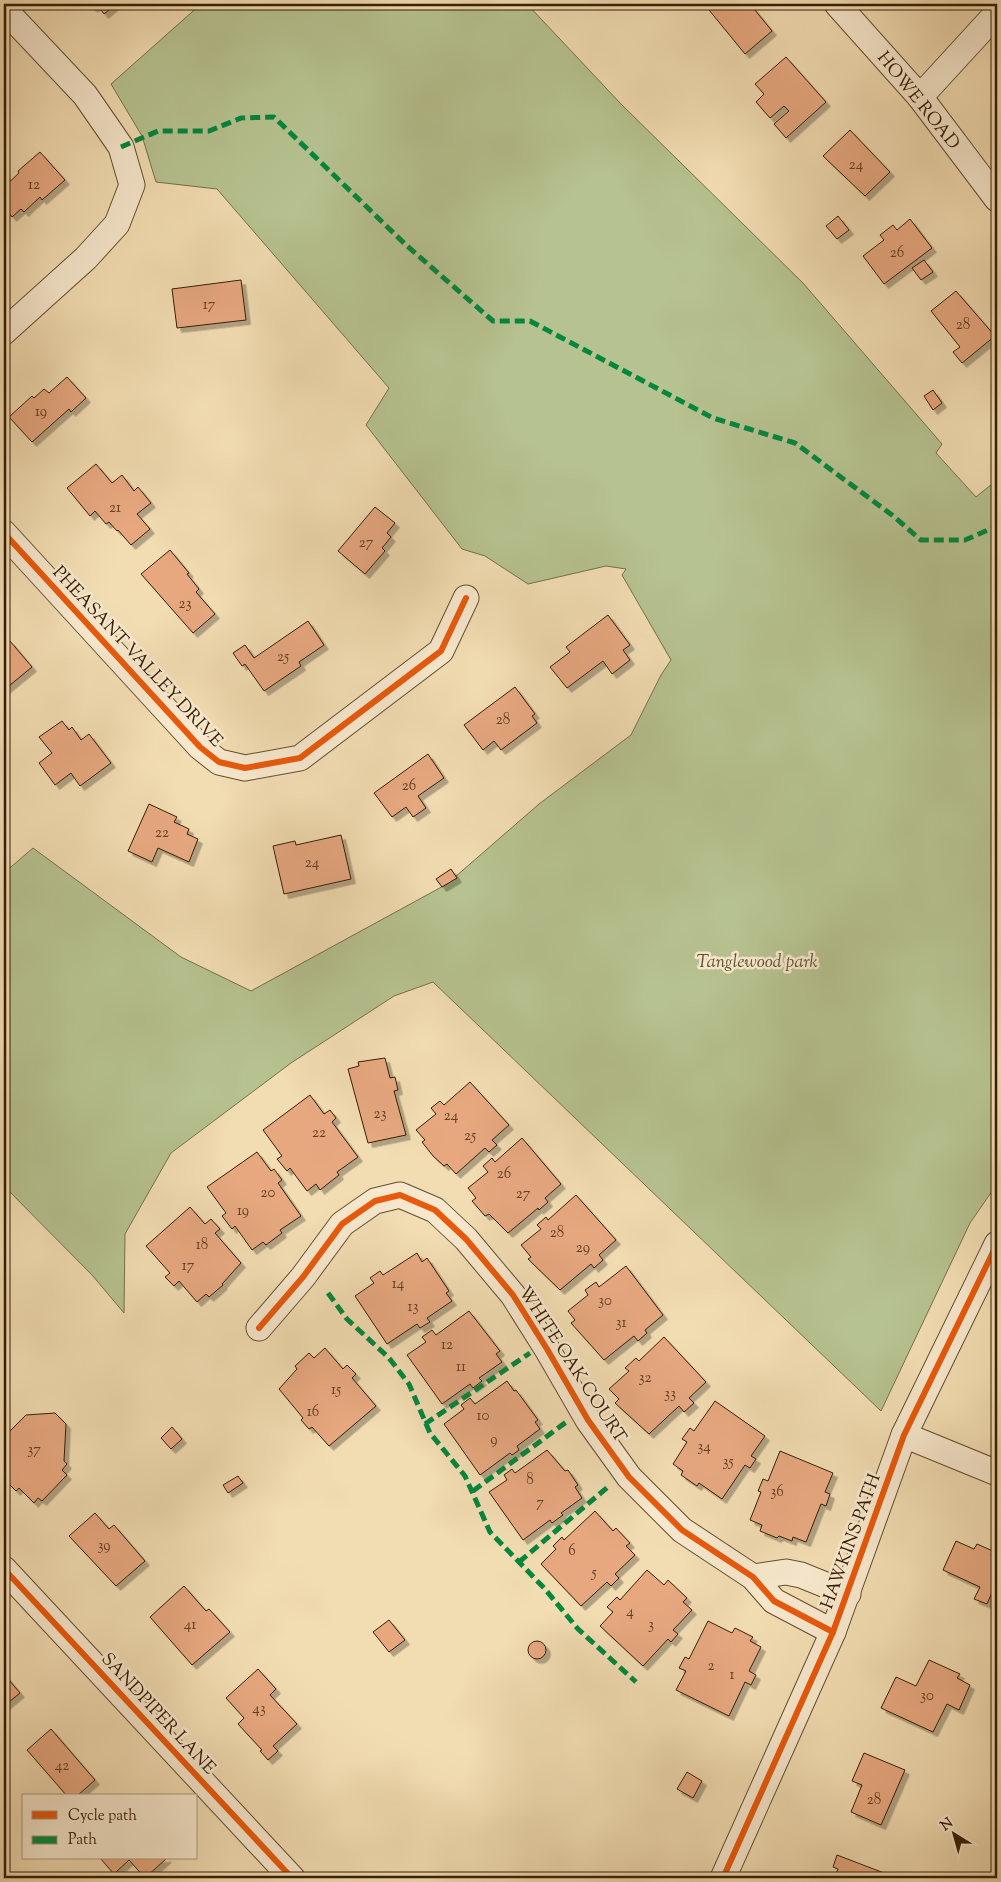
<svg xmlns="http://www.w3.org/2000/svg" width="1001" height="1882" font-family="'Sorts Mill Goudy',serif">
	<defs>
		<filter id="shadow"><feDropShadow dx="4.5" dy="4.5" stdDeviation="0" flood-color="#0004"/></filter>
	</defs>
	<rect width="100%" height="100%" fill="#f2dcb2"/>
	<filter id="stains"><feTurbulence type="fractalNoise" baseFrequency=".004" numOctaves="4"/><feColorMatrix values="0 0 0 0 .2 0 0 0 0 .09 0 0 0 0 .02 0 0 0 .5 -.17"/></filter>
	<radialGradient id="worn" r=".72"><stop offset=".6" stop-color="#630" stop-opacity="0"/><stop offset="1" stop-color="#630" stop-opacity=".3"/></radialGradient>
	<path fill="#b6c290" stroke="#76704a" d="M201,4h326l94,100 182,179 139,161 -6,9 40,44 21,-17v704l-27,39 -89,188 -448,-429 -39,14 -103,67 -120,90 -46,81 -1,79 -32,-38 -88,-89v-313l29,-25 148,109 70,34 196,-107 92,-80 92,-69 30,-60 10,-15 -49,-85 4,-6 -20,-3 -78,18 -43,-28 -23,-7 -96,-124 23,-37 -172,-199 -61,-7 -14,-46 -31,-52z"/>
	<g fill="#e7a880" stroke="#351e03" filter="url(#shadow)">
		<path d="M89,4h27l-12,10 -7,-9 -4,3z"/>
		<path d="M716,4h34l22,27 -27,23 -36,-44z"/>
		<path d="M786,57l40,45 -40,36 -12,-14 15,-13 -5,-5 -14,12 -14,-16 8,-8 -9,-10z"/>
		<path d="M850,130l40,42 -25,24 -42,-40z"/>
		<path d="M40,152l25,28 -23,20 -2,-3 -16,15 -3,-3 -9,8 -8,-10v-20l15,-14 -1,-2z"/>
		<path d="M838,216l11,14 -12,9 -11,-13z"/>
		<path d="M910,219l22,29 -48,36 -21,-28 21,-16 -4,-5 13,-10 4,5z"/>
		<path d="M924,260l9,12 -12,8 -9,-12z"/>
		<path d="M241,280l5,40 -69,8 -5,-39z"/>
		<path d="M956,291l39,45 -33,27 -9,-11 7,-5 -29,-36z"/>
		<path d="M67,377l19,21 -15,14 -2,-3 -37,33 -23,-25 23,-21 2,2 10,-9 5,4z"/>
		<path d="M933,390l9,13 -9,7 -9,-14z"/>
		<path d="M96,464l16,19 10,-8 12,16 4,-4 13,16 -14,11 13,15 -19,16 -13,-15 -1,1 -8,-9 -3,2 -11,-13 -5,5 -23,-28z"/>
		<path d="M375,507l20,16 -8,10 4,4 -9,11 3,3 -20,23 -27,-23z"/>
		<path d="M170,550l19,23 -2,1 12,15 -3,3 19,22 -22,19 -52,-59z"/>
		<path d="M608,615l22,30 -7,5 7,10 -18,14 -9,-13 -36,27 -17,-21 20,-15 -4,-5z"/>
		<path d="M308,621l16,24 -25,17 2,4 -37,25 -19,-27 -3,2 -9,-13 12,-8 9,13z"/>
		<path d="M10,641l22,26 -28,23v-46l1,1z"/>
		<path d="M515,687l20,27 -3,2 5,7 -36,27 -7,-9 -11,9 -19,-25z"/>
		<path d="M62,721l7,9 3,-3 9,13 8,-6 22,29 -31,23 -9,-13 -16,12 -16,-22 13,-10 -13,-16z"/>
		<path d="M428,754l16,24 -26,18 8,12 -13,9 -7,-10 -14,10 -18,-24z"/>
		<path d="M149,804l28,13 -3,5 15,7 -2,5 11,5 -9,23 -31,-14 -6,14 -24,-11z"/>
		<path d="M341,835l10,44 -67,15 -11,-48 22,-5 1,4z"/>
		<path d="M451,869l6,9 -15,9 -6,-8z"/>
		<path d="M385,1058l5,20 5,-1 3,13 -4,1 12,44 -38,8 -20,-74 11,-3 -1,-4z"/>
		<path d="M470,1082l39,43 -17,15 5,5 -8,7 -4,-4 -29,26 -9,-10 -3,2 -11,-10 -11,-14 3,-2 -9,-10 20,-16 -5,-6 9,-7 4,4z"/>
		<path d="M310,1095l14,19 6,-4 6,8 -4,4 26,35 -21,15 2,3 -19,15 -4,-6 -9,7 -17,-23 -3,3 -10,-12 5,-3 -19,-26z"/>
		<path d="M522,1138l39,46 -16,14 3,4 -9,8 -1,-2 -30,25 -19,-19 -4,2 -13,-15 4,-3 -8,-10 20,-16 -5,-6 9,-8 3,4z"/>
		<path d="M257,1152l14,19 3,-2 8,11 -4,3 23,33 -21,14 2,3 -16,12 -3,-3 -11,8 -17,-24 -3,3 -10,-13 4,-3 -19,-26z"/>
		<path d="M576,1195l40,45 -17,15 4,5 -9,8 -3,-4 -31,26 -32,-31 3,-2 -10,-12 20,-16 -4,-4 9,-8 2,3z"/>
		<path d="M190,1207l15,17 6,-5 9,10 -5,4 26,30 -19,21 1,1 -14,12 -3,-3 -9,8 -18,-21 -5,5 -9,-9 5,-4 -24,-27z"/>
		<path d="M417,1253l5,9 5,-4 22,33 -3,2 6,8 -25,17 3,4 -10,6 -3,-4 -30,20 -32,-48 19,-13 -4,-5 10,-7 3,4z"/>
		<path d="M626,1266l37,49 -18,15 2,3 -9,8 -4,-5 -30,24 -33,-37 4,-3 -7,-9 20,-16 -3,-5 11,-8 3,5z"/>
		<path d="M469,1311l31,40 -4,3 6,8 -23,16 3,3 -9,7 -3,-4 -28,20 -35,-49 19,-13 -4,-5 10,-7 4,5z"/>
		<path d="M664,1337l42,45 -17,16 5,5 -10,9 -5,-6 -30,28 -34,-31 4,-4 -10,-10 20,-18 -4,-3 11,-10 3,3z"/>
		<path d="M325,1348l18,21 4,-4 9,9 -4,4 24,28 -47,40 -17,-19 -3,2 -8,-9 2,-2 -24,-29 18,-20 -2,-3 14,-13 5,5z"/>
		<path d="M507,1381l7,10 2,-1 22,30 -3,2 5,7 -23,17 2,4 -7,5 -2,-2 -30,22 -36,-51 20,-15 -3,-4 9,-7 5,6z"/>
		<path d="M715,1401l50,35 -14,20 5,3 -6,9 -5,-3 -23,34 -23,-16 -2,3 -16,-11 2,-4 -10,-7 14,-22 -5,-3 8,-11 4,3z"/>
		<path d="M55,1413l11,11 -2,37 3,3 -5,6 5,5 -25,26 -4,-3 -4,5 -15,-15 -3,3 -12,-12v-10l3,-4 -3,-3v-25l22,-22z"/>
		<path d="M172,1427l10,12 -11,10 -10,-11z"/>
		<path d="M547,1450l18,21 3,-1 10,15 -3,2 7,11 -21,15 2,2 -11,8 -2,-3 -27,20 -34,-48 18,-12 -3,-5 8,-6 3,4z"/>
		<path d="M780,1451l53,22 -8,19 5,2 -4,12 -5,-2 -15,38 -13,-5 -1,4 -13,-5 -2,2 -17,-7 2,-6 -12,-5 11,-28 -3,-1 5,-12 5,2z"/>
		<path d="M238,1476l5,7 -15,10 -5,-8z"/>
		<path d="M595,1511l18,20 3,-3 14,15 -4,3 9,9 -20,19 4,4 -8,8 -4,-4 -26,24 -40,-42 15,-15 -3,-3 9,-9 2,3z"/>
		<path d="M95,1513l14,16 5,-4 31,36 -29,25 -47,-50z"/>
		<path d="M956,1541l18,8 3,-5 16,7 -2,4 6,3v23l-10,23 -13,-5 6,-12 -37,-17z"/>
		<path d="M647,1570l17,15 4,-5 19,18 -4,4 9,8 -19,20 5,4 -7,8 -3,-3 -25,27 -43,-40 13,-14 -6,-5 10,-10 3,3z"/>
		<path d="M184,1586l22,25 3,-2 21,23 -38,33 -42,-48z"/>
		<path d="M389,1620l16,20 -16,12 -16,-20z"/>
		<path d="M708,1621l24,12 3,-5 18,9 -3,4 11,6 -12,24 7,4 -5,10 -6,-3 -16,34 -53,-26 10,-19 -7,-3 6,-11 4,2z"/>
		<circle cx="537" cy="1650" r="9"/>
		<path d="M929,1660l31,14 -3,4 13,7 -11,25 -12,-6 -14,28 -52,-24 15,-31 20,9z"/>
		<path d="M258,1669l18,20 -6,6 27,29 -24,22 5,5 -10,9 -8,-9 2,-1 -24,-26 6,-6 -18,-20z"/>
		<path d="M4,1674l16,19 -16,13z"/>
		<path d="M51,1729l44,51 -18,16h-10l-40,-46z"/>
		<path d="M864,1753l41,17 -24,55 -30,-13 11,-27 -10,-4z"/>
		<path d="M687,1772l15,9 -9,17 -16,-9z"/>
		<path d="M837,1855l47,18 -2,5h-48l4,-9 -5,-2z"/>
		<path d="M100,1858h67l-22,20 -16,-18 -15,14z"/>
	</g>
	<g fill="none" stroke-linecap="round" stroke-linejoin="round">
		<g stroke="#644e2f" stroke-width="27">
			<g id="street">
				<path d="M837,4l83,93 77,102"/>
				<path d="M4,9l81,86 36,52 11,38 -15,39 -31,34 -82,74"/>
				<path d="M920,97l77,-84"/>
				<path d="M4,533l196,214 19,15 26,6 55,-10 141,-107 25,-53"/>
				<path d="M259,1328l44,-51 39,-53 33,-23 25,-6 35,15 31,29 47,56 34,54 41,71 41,57 53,53 71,47 21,24 59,31"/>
				<path d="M904,1435l93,38"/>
				<path d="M4,1569l288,309"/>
				<path d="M753,1577l33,-5 15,3 47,19"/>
				<path d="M723,1878l110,-246 71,-197 93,-191"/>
			</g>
		</g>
		<use href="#street" stroke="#f7e8cd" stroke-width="25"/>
		<g stroke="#00873e" stroke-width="5" stroke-dasharray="10 5" stroke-linecap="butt">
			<path d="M121,147l37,-16h51l32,-13 33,-1 132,128 87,76h37l183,97 82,25 97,72 29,25h44l32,-14"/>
			<path d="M328,1293l19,26 42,39 20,26 21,49 35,43 25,56 55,57 33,40 58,53"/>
			<path d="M425,1424l105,-71"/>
			<path d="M473,1491l96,-71"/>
			<path d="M519,1562l90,-76"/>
		</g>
		<g stroke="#f7e8cd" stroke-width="9">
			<g id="cycleway">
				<path d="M4,533l196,214 19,15 26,6 55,-10 141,-107 25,-53"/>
				<path d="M259,1328l44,-51 39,-53 33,-23 25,-6 35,15 31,29 47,56 34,54 41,71 41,57 53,53 71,47 21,24 59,31"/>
				<path d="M4,1569l288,309"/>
				<path d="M723,1878l110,-246 71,-197 93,-191"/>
			</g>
		</g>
		<use href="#cycleway" stroke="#e8590c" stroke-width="6"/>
	</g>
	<g text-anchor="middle" stroke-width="5" stroke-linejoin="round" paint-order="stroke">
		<g font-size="15" fill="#624022">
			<text x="856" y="169">24</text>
			<text x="34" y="189">12</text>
			<text x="897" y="257">26</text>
			<text x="209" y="309">17</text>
			<text x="963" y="329">28</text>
			<text x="41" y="416">19</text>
			<text x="115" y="512">21</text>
			<text x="366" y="547">27</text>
			<text x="185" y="608">23</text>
			<text x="283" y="661">25</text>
			<text x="503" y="724">28</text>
			<text x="409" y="790">26</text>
			<text x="162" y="837">22</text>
			<text x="312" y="867">24</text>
			<text x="380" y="1118">23</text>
			<text x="451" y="1120">24</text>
			<text x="319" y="1137">22</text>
			<text x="470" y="1140">25</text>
			<text x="504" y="1178">26</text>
			<text x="268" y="1197">20</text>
			<text x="523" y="1198">27</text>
			<text x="243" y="1215">19</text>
			<text x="557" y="1237">28</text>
			<text x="202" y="1249">18</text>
			<text x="583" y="1252">29</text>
			<text x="188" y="1270">17</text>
			<text x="398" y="1288">14</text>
			<text x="605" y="1305">30</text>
			<text x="413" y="1311">13</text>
			<text x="621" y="1327">31</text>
			<text x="447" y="1349">12</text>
			<text x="461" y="1371">11</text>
			<text x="645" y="1382">32</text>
			<text x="336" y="1394">15</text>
			<text x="670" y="1398">33</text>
			<text x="313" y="1416">16</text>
			<text x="483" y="1420">10</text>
			<text x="494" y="1444">9</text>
			<text x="704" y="1451">34</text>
			<text x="34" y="1454">37</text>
			<text x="728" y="1466">35</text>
			<text x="530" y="1484">8</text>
			<text x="777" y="1496">36</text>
			<text x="540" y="1507">7</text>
			<text x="104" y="1550">39</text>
			<text x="572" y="1555">6</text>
			<text x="594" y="1577">5</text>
			<text x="630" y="1616">4</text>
			<text x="190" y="1629">41</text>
			<text x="651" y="1629">3</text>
			<text x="711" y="1670">2</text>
			<text x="732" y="1679">1</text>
			<text x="927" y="1700">30</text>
			<text x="259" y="1713">43</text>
			<text x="62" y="1770">42</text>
			<text x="874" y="1804">28</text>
		</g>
		<g font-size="18" fill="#351e03" stroke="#f7e8cd">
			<text transform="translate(919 100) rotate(51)" y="6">HOWE ROAD</text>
			<text transform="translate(138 656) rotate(47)" y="6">PHEASANT VALLEY DRIVE</text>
			<text transform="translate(573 1364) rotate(57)" y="6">WHITE OAK COURT</text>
			<text transform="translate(850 1541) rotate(-70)" y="6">HAWKINS PATH</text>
			<text transform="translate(159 1713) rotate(47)" y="6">SANDPIPER LANE</text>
		</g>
		<g font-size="18" font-style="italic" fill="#5c4f2d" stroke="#f7e8cd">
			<text x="757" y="967">Tanglewood park</text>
		</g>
	</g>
	<rect width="1001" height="1882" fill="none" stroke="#f2dcb2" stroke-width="20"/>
	<rect x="5" y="5" width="991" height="1872" fill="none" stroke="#351e03" stroke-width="2.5"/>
	<rect x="10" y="10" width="981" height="1862" fill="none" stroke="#351e03"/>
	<rect x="22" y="1794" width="175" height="65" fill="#f7e8cd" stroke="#a9977c"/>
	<rect x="32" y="1811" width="25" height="8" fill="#e8590c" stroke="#a9977c"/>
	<text x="68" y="1820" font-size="15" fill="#351e03">Cycle path</text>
	<rect x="32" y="1836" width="25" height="8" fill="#00873e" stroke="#a9977c"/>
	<text x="68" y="1844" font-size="15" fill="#351e03">Path</text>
	<g transform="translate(954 1834) rotate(323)" stroke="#f7e8cd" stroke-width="4" paint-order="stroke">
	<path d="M0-4L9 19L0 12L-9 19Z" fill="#351e03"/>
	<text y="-8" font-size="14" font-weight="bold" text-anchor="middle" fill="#351e03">N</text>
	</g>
	<rect width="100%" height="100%" filter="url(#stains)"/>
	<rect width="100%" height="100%" fill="url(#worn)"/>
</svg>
